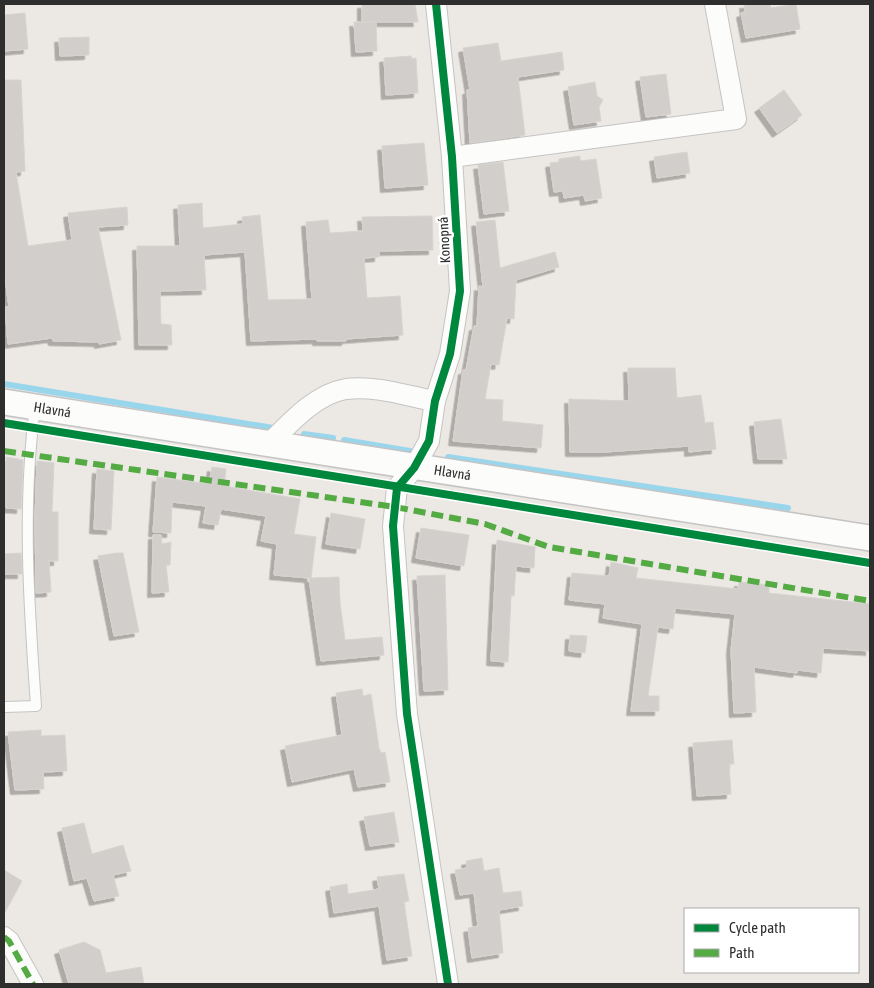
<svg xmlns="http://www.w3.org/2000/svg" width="874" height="988" font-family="'Asap Condensed',sans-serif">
	<defs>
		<filter id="shadow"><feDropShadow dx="-4.5" dy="4.5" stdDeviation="0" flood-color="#0004"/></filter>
	</defs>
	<rect width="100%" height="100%" fill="#ece8e4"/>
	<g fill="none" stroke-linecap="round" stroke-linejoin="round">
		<g stroke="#99d6ec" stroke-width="6">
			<path d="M4,384l269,44"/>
			<path d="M304,434l29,4"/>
			<path d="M344,440l66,11"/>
			<path d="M448,457l340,51"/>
		</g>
	</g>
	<g fill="#d1cecb" stroke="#d7d4d0" filter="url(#shadow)">
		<path d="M362,4h53l3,18h-56z"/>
		<path d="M744,4h26l1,4 25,-4 4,25 -54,9 -5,-25 4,-1z"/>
		<path d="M25,13l3,36 -24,2v-36z"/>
		<path d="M354,22l22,1 1,28 -21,1z"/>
		<path d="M89,37v18l-29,1 -1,-18z"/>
		<path d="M498,43l3,18 61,-9 2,18 -46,7 7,58 -55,8 -3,-53h3l-7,-42z"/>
		<path d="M411,56l1,3 4,-1 2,35 -32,2 -2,-37z"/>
		<path d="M666,74l5,40 -25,3 -6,-40z"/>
		<path d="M4,80h17l4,91 -9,1 12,74 44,-6 -4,-27 59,-6 1,18 -30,2 23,113 -22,4v-2l-46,-1 -1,-3 -44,6 -3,-37h4l-5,-37z"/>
		<path d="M595,82l2,14 6,4 -4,7 2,14 -27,4 -6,-38z"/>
		<path d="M784,90l18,25 -25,18 -18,-25z"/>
		<path d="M424,143l4,42 -43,3 -3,-42z"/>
		<path d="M687,152l3,21 -33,5 -3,-21z"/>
		<path d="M580,156v5l16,-2 6,39 -17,3 -1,-6 -20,3 -1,-7 -9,1 -4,-29 9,-1v-3z"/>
		<path d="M503,162l6,49 -25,3 -6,-49z"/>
		<path d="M202,203l1,25 40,-4 -1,-7 18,-2 8,85 44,-1 -6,-77 22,-2 2,13 33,-2 -1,-14 70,-1 1,34 -54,1v6l-15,1 3,40 33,-2 3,39 -57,4v2h-29v-2l-66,2 -6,-89 -41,3 2,35 -46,1 1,33 10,1 1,20h-33l-2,-99h43l-2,-41z"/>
		<path d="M495,220l5,48 55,-16 4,15 -43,13 -2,39 -7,-1 -8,47 -8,-1 -6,35 18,1 -1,21 41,4 -2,23 -88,-7 10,-71h3l8,-44h3l2,-40 4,1 -7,-65z"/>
		<path d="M628,368h47l2,30 24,-3 4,28 8,-1 3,27 -27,3v-6l-84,6h-35l-1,-53 60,2z"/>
		<path d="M781,419l6,40h-29l-4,-37z"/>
		<path d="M6,457l17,3 -2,49 -15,-1z"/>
		<path d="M37,461l17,2 -2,49h6v49h-9l2,31 -15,1 -1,-74z"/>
		<path d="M212,467l14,2 -2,17 76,13 -6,35 22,3 -5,41 28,-1 1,25 5,38 37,-3 2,18 -63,6 -12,-83 -35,-3 3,-31 -16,-3 5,-25 -45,-7 -3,16 -15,-2 3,-17 -34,-4 -1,31 -18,-1 4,-55 52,7z"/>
		<path d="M97,469l17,2 -3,59 -17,-1z"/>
		<path d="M331,513l34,6 -5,30 -34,-5z"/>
		<path d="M421,528l48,7 -5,31 -48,-8z"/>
		<path d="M153,535h8l1,9 9,-2 -1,23h-4l3,27 -17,1z"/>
		<path d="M497,540l38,7 -1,21 -18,-2 -2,30h-3l-3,66 -17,-1z"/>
		<path d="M21,553l1,21h-18v-20z"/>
		<path d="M116,553h7l16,79 -25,4 -16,-80z"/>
		<path d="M611,562l27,6 -2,10 102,11 1,-7 30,3v8l101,11v47l-47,-3 -2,25 -23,-3 -1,3 -43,-6 2,45 -22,1 -3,-63 4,-36 -60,-6 -2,21 -15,-2 -10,69h11v15h-28l11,-87 -39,-6 2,-14 -36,-4 3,-27 37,3z"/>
		<path d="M445,575l3,115 -24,1 -7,-115z"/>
		<path d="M570,635l17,1 -2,17 -16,-2z"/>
		<path d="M362,689l1,7 8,-2 8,54 2,5 4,-1 5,30 -32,5 -4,-18 -62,13 -7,-36 57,-11 -6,-42z"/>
		<path d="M41,730v6l24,-1 2,36 -24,1 1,17 -29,1 -7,-58z"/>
		<path d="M732,740l2,24h-5l2,30 -34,2 -4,-53z"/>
		<path d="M394,812l5,30 -29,4 -6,-29z"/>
		<path d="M84,823l8,31 31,-9 8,26 -18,4 6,21 -25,5 -7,-23 -13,3 -12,-53z"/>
		<path d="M482,858l2,13 15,-3 4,25 18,-2 2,15 -24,4 4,43 -31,5 -4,-30 10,-2 -4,-33 -14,2 -5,-25 12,-2 -1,-7z"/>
		<path d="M4,870l18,11 -18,33z"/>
		<path d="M404,874l5,27 -5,1 8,54 -25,4 -8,-54 -45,7 -4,-26 17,-3 1,10 31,-5 -2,-12z"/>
		<path d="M84,942l16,8 6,23 35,-6 3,17h-75l-10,-34z"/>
	</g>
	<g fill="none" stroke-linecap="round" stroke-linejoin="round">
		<g stroke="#c5c4c5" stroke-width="12">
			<path id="service" d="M5,707l31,-1c-7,-99 -14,-200 -1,-299"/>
		</g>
		<g stroke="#c5c4c5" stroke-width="22">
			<g id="minor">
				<path d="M436,4l16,153 8,134 -10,63 -15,47 -6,40 -15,27 -17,20 -4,38 14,188 41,270"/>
				<path d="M452,157l284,-38 -21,-115"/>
				<path d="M268,445c21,-21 47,-51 78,-56 29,-4 61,7 89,12"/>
				<path d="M4,937l5,4 24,43"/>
			</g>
		</g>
		<g stroke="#c5c4c5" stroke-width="28">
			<g id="tertiary">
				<path id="s1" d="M4,402l866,136"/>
			</g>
		</g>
		<use href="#service" stroke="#fcfcfb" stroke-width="10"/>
		<use href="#minor" stroke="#fcfcfb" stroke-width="20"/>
		<use href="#tertiary" stroke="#fcfcfb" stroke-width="25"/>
		<g stroke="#54ab44" stroke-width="6" stroke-dasharray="12 6" stroke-linecap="butt">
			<path d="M4,451l391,56 90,17 64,23 321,54"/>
			<path d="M4,937l5,4 24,43"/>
		</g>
		<g stroke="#fff" stroke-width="11">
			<g id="cycleway">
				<path d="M436,4l16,153 8,134 -10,63 -15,47 -6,40 -15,27 -17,20 -4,38 14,188 41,270"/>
				<path d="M4,423l866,140"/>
			</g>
		</g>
		<use href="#cycleway" stroke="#00873e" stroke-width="8"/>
	</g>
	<g text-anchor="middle" stroke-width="5" stroke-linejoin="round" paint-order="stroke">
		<g font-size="14" fill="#2e2e2e" stroke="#fff">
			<text transform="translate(444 240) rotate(-93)" y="5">Konopná</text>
			<text dy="5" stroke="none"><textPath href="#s1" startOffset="49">Hlavná</textPath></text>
			<text dy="5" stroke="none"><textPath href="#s1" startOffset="454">Hlavná</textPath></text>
		</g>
	</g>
	<rect width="874" height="988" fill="none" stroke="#2e2e2e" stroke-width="10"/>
	<rect x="684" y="908" width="175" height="65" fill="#ffffff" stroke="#ababab"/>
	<rect x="694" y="924" width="25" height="8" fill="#00873e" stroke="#ababab"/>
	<text x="729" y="933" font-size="15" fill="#2e2e2e">Cycle path</text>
	<rect x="694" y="949" width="25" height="8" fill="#54ab44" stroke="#ababab"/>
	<text x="729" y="958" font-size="15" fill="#2e2e2e">Path</text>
</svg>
